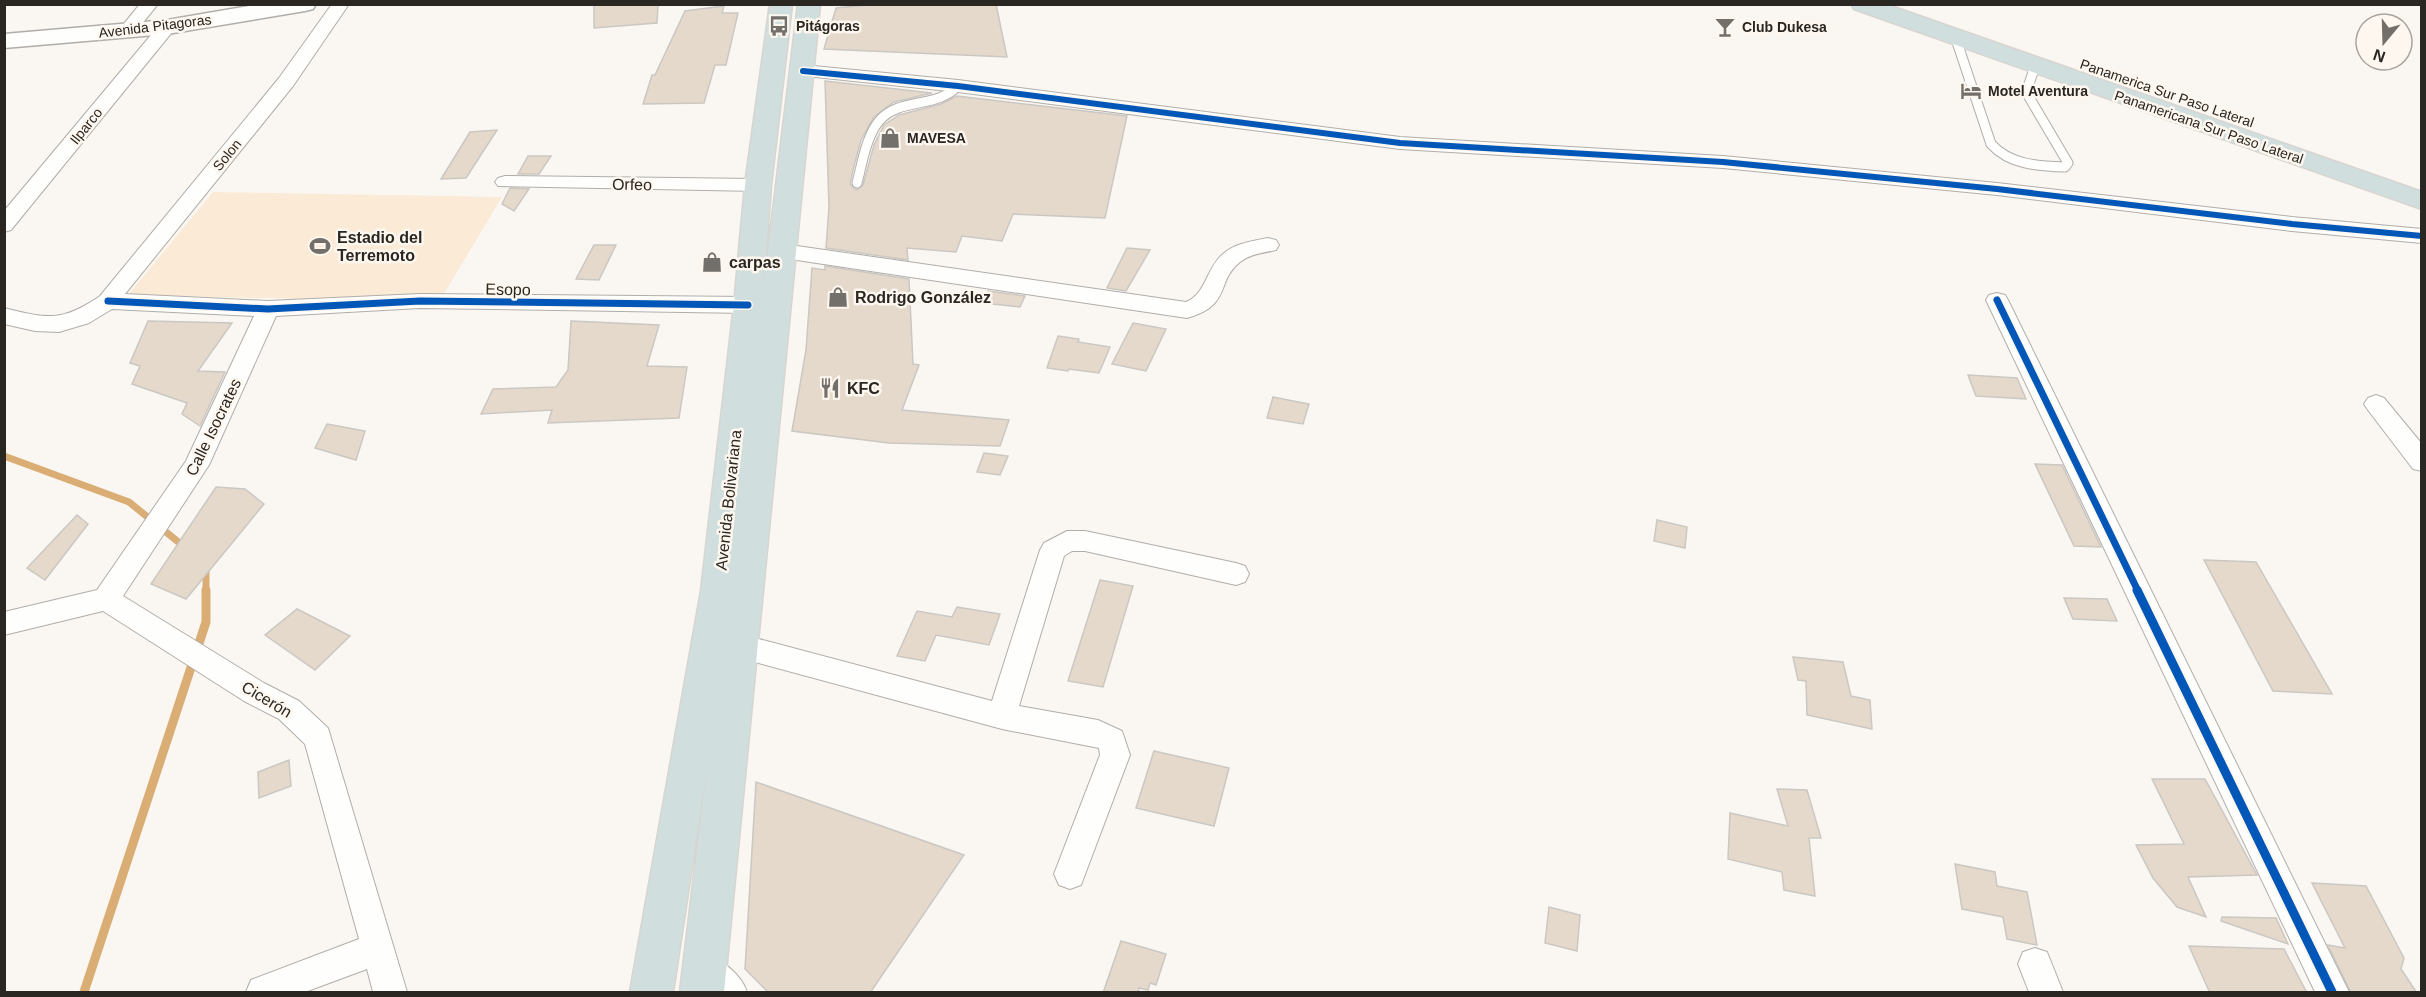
<svg xmlns="http://www.w3.org/2000/svg" width="2426" height="997" font-family="Arial,sans-serif">
	<rect width="100%" height="100%" fill="#faf7f2"/>
	<path fill="#fbead6" d="M213,192l289,5 -63,105 -311,-7z"/>
	<g fill="none" stroke-linecap="round" stroke-linejoin="round">
		<g stroke="#d9ad73" stroke-width="7">
			<path d="M4,456l125,46 58,47"/>
			<path d="M206,567v24"/>
		</g>
		<path stroke="#d9ad73" stroke-width="9" d="M84,992l122,-370v-32"/>
	</g>
	<g fill="#e5d9cc" stroke="#cbc7c2" stroke-width="1.5">
		<path d="M594,4h64l-1,19 -63,5z"/>
		<path d="M878,4h118l11,53 -183,-8 12,-41z"/>
		<path d="M724,6l-2,7h16l-12,52h-11l-11,38 -61,1 9,-29h3l30,-64z"/>
		<path d="M825,81l107,12 -38,9 -20,15 -13,23 -7,26 -4,18 6,6 7,-5 11,-40 10,-20 15,-10 42,-11 16,-8 170,20 -22,102 -92,-4 -11,27 -40,-5 -6,16 -49,-4 1,12 -82,-12 3,-41z"/>
		<path d="M497,130l-31,48 -25,1 29,-47z"/>
		<path d="M528,156h23l-12,18h-21z"/>
		<path d="M510,188l19,1 -15,22 -12,-7z"/>
		<path d="M594,245h22l-17,35 -23,-1z"/>
		<path d="M1127,248l23,2 -24,41 -19,-3z"/>
		<path d="M825,266l84,13 4,85 6,1 -17,45 107,10 -9,26 -111,-3 -97,-12 14,-81 6,-82 13,2z"/>
		<path d="M988,291l37,5 -5,11 -37,-4z"/>
		<path d="M148,321l84,2 -34,48 27,1 -25,54 -18,-12 5,-11 -55,-19 8,-18 -10,-3z"/>
		<path d="M571,321l88,4 -12,41 40,1 -8,51 -131,5 4,-13 -71,4 12,-25 63,-2 12,-17z"/>
		<path d="M1133,323l33,6 -20,42 -34,-7z"/>
		<path d="M1058,336l21,3 -1,3 32,5 -11,26 -30,-4 -1,2 -21,-3z"/>
		<path d="M1968,375l49,3 9,21 -50,-3z"/>
		<path d="M1273,397l36,7 -6,20 -36,-6z"/>
		<path d="M327,424l38,7 -9,29 -41,-12z"/>
		<path d="M984,453l24,3 -8,19 -23,-3z"/>
		<path d="M2035,464l27,1 39,82 -27,-1z"/>
		<path d="M216,487l29,2 19,15 -78,95 -35,-15z"/>
		<path d="M77,515l11,9 -43,56 -18,-12z"/>
		<path d="M1657,520l30,7 -2,21 -31,-7z"/>
		<path d="M2204,560l52,2 76,132 -59,-3z"/>
		<path d="M1100,580l33,6 -30,101 -35,-6z"/>
		<path d="M2064,598l43,1 10,22 -44,-2z"/>
		<path d="M957,607l43,7 -11,31 -53,-10 -11,26 -28,-5 20,-45 35,6z"/>
		<path d="M297,609l53,27 -35,34 -50,-35z"/>
		<path d="M1793,657l50,5 8,34 19,4 2,29 -65,-14 -1,-34 -8,-1z"/>
		<path d="M1154,751l75,17 -15,58 -78,-18z"/>
		<path d="M289,760l2,26 -32,12 -1,-26z"/>
		<path d="M2152,779h53l52,96 -69,2 18,40 -29,-10 -24,-29 -17,-33 48,-1z"/>
		<path d="M756,782l208,73 -94,138h-101l-24,-24z"/>
		<path d="M1777,789l30,1 14,48h-12l6,58 -31,-6 -2,-18 -54,-13 2,-46 58,13z"/>
		<path d="M1955,864l40,8 2,14 30,6 10,53 -30,-6 -4,-22 -41,-8z"/>
		<path d="M2312,883l54,3 38,72 -3,11 16,24h-66l-23,-48 17,3z"/>
		<path d="M1549,907l31,8 -3,36 -32,-8z"/>
		<path d="M2222,917l54,1 12,26 -67,-23z"/>
		<path d="M1121,941l45,13 -10,31 -6,-2 -2,7 -9,-2 -1,5h-35z"/>
		<path d="M2189,946l95,3 23,44h-97z"/>
	</g>
	<g fill="none" stroke-linecap="round" stroke-linejoin="round">
		<g stroke="#b1ada9" stroke-width="11">
			<g id="lane">
				<path d="M1956,39l35,105c19,21 47,22 74,23l3,-4 -39,-66 -1,-10 7,-21"/>
				<path d="M857,183c5,-19 9,-46 22,-62 20,-24 57,-12 79,-35"/>
			</g>
		</g>
		<g stroke="#b1ada9" stroke-width="2">
			<g id="street">
				<path d="M140,4h18l-25,31h-12l-3,-4z"/>
				<path d="M332,4h17l-56,82 -168,208 143,7 152,-7 328,3 8,3 3,5 -3,5 -8,3 -328,-5 -144,8 -67,149 -86,131 141,87 35,18 29,27 79,264h-34l-6,-23 -62,23h-59l5,-12 108,-41 -54,-195 -26,-25 -35,-18 -141,-90 -99,24v-23l93,-22 89,-129 68,-145 -142,-7 -23,14 -30,9 -24,-1 -31,-7v-16c44,11 58,14 96,-12l179,-218z"/>
				<path d="M167,22l6,1 3,4 -3,4 -162,199 -7,2v-21l157,-188z"/>
				<path d="M803,65l155,15 442,57 323,19 274,27 295,34 130,12v14l-130,-12 -295,-36 -274,-27 -323,-19 -442,-57 -162,-17 -2,-4 2,-4z"/>
				<path d="M505,176l253,3 7,2 3,4 -3,4 -7,2 -260,-5 -3,-4 3,-4z"/>
				<path d="M1268,238l8,2 3,5 -3,5c-13,3 -26,4 -36,12 -25,20 -7,43 -53,56l-404,-60 -8,-2 -3,-5 3,-5 8,-2 403,58c21,-9 20,-34 37,-48 12,-11 30,-13 45,-16z"/>
				<path d="M1997,293l8,2 3,5 341,692h-34l-329,-692 3,-5z"/>
				<path d="M2376,395l8,3 38,46v27l-9,-2 -45,-59 -4,-6 4,-6z"/>
				<path d="M1067,531h18l151,32 9,3 4,8 -4,8 -9,3 -151,-34h-13l-8,5 -45,150 79,14 24,11 8,24 -49,130 -11,4 -11,-4 -5,-11 46,-119 -1,-7 -97,-19 -262,-71 -10,-4 -4,-8 4,-8 10,-4 252,67 48,-151 4,-7z"/>
				<path d="M2035,948l12,4 16,40h-34l-11,-28 5,-12z"/>
				<path d="M705,953c17,7 36,21 42,39h-41l-13,-11 -5,-12 5,-12z"/>
			</g>
		</g>
		<g stroke="#b1ada9" stroke-width="3">
			<path id="secondary" d="M261,4h55l-3,5 -8,2 -138,23 -163,14v-14l163,-14z"/>
		</g>
		<g stroke="#d7d5d2" stroke-width="3">
			<g id="highway">
				<path d="M770,4h22l-21,181 -8,108 35,-289h22l-96,988h-44l28,-232 -35,232h-43l71,-401 33,-286 11,-120z"/>
				<path d="M1851,4h34l537,188v17l-568,-200z"/>
			</g>
		</g>
		<use href="#lane" stroke="#fefefd" stroke-width="9"/>
		<use href="#street" fill="#fefefd" fill-rule="evenodd"/>
		<use href="#secondary" fill="#fefefd" fill-rule="evenodd"/>
		<use href="#highway" fill="#d0dfde" fill-rule="evenodd"/>
		<g stroke="#fef7ef" stroke-width="9">
			<path id="cycleway-far2" d="M803,71l155,15 442,57 323,19 274,27 295,35 130,12"/>
		</g>
		<g stroke="#fef7ef" stroke-width="10">
			<g id="cycleway-far1">
				<path d="M1997,300l141,291"/>
				<path d="M108,301l160,8 152,-8 328,4"/>
			</g>
		</g>
		<g stroke="#fef7ef" stroke-width="13">
			<path id="cycleway" d="M2137,590l195,402"/>
		</g>
		<use href="#cycleway-far2" stroke="#0057b8" stroke-width="6"/>
		<use href="#cycleway-far1" stroke="#0057b8" stroke-width="7"/>
		<use href="#cycleway" stroke="#0057b8" stroke-width="9"/>
	</g>
	<defs>
		<g id="bus-bare" transform="scale(1.62)"><path d="M-5-6H5V4H4V6H2V4H-2V6H-4V4H-5ZM-3.5-4V0h7V-4ZM-3.5 1.2v1.5H-2V1.2ZM2 1.2v1.5H3.5V1.2Z" fill="#736f6a" stroke="#fef7ef" stroke-width="2.5" paint-order="stroke"/></g>
		<g id="bar-bare" transform="scale(1.62)"><path d="M-6-5H6L.8 .8V4.5H3.5V6h-7V4.5H-.8V.8Z" fill="#736f6a" stroke="#fef7ef" stroke-width="2.5" paint-order="stroke"/></g>
		<g id="hotel-bare" transform="scale(1.62)"><path d="M-6-4.5h1.5V1H6V5H4.5V3h-9V5H-6ZM-4 0a1.8 1.8 0 1 1 3.6 0ZM.5 0V-2.5h3Q6-2.5 6 0Z" fill="#736f6a" stroke="#fef7ef" stroke-width="2.5" paint-order="stroke"/></g>
		<g id="shop-bare" transform="scale(1.62)"><path d="M-5-2.5h2.3a2.7 3.5 0 0 1 5.4 0H5L5.5 6h-11ZM-1.5-2.5h3a1.5 2.3 0 0 0-3 0Z" fill="#736f6a" stroke="#fef7ef" stroke-width="2.5" paint-order="stroke"/></g>
		<g id="stadium-bare" transform="scale(1.62)"><path d="M0-5a6.5 5 0 1 0 0 10a6.5 5 0 1 0 0-10ZM-3.5-1.8h7v3.6h-7Z" fill="#736f6a" stroke="#fef7ef" stroke-width="2.5" paint-order="stroke"/></g>
		<g id="restaurant-bare" transform="scale(1.62)"><path d="M-5-6h1v4h1v-4h1v4h1v-4h1v5L-1.5 .5V6h-2V.5L-5-1ZM5-6V6H3V1.5H1.5Q1.5-4 5-6Z" fill="#736f6a" stroke="#fef7ef" stroke-width="2.5" paint-order="stroke"/></g>
	</defs>
	<g fill-rule="evenodd">
		<use href="#bus-bare" x="779" y="26"/>
		<use href="#bar-bare" x="1725" y="27"/>
		<use href="#hotel-bare" x="1971" y="91"/>
		<use href="#shop-bare" x="890" y="138"/>
		<use href="#stadium-bare" x="320" y="246"/>
		<use href="#shop-bare" x="712" y="262"/>
		<use href="#shop-bare" x="838" y="297"/>
		<use href="#restaurant-bare" x="830" y="388"/>
	</g>
	<g text-anchor="middle" stroke-width="5" stroke-linejoin="round" paint-order="stroke">
		<g font-size="14" fill="#2a2621" stroke="#fef7ef">
			<text transform="translate(155 26) rotate(-7)" y="5">Avenida Pitagoras</text>
			<text transform="translate(2167 93) rotate(19)" y="5">Panamerica Sur Paso Lateral</text>
			<text transform="translate(86 126) rotate(-51)" y="5">Ilparco</text>
			<text transform="translate(2209 127) rotate(19)" y="5">Panamericana Sur Paso Lateral</text>
			<text transform="translate(227 155) rotate(-51)" y="5">Solon</text>
		</g>
		<g font-size="14" font-weight="bold" fill="#2a2621" stroke="#fef7ef" text-anchor="start">
			<text x="796" y="31">Pitágoras</text>
			<text x="1742" y="32">Club Dukesa</text>
			<text x="1988" y="96">Motel Aventura</text>
			<text x="907" y="143">MAVESA</text>
		</g>
		<g font-size="16" fill="#2a2621" stroke="#fef7ef">
			<text transform="translate(632 184) rotate(1)" y="6">Orfeo</text>
			<text transform="translate(508 289) rotate(1)" y="6">Esopo</text>
			<text transform="translate(213 427) rotate(-64)" y="6">Calle Isocrates</text>
			<text transform="translate(728 500) rotate(-84)" y="6">Avenida Bolivariana</text>
			<text transform="translate(267 699) rotate(31)" y="6">Cicerón</text>
		</g>
		<g font-size="16" font-weight="bold" fill="#2a2621" stroke="#fef7ef" text-anchor="start">
			<text x="337" y="243">Estadio del<tspan x="337" dy="18">Terremoto</tspan></text>
			<text x="729" y="268">carpas</text>
			<text x="855" y="303">Rodrigo González</text>
			<text x="847" y="394">KFC</text>
		</g>
	</g>
	<rect width="2426" height="997" fill="none" stroke="#2a2621" stroke-width="12"/>
	<g transform="translate(2384 42) rotate(199)"><circle r="28" fill="#fef7ef" stroke="#a9a39d" stroke-width="1.5"/>
	<path d="M0-4.5L10 22L0 15L-10 22Z" fill="#736f6a"/>
	<text y="-9" font-size="16" font-weight="bold" text-anchor="middle" fill="#2a2621">N</text>
	</g>
</svg>
